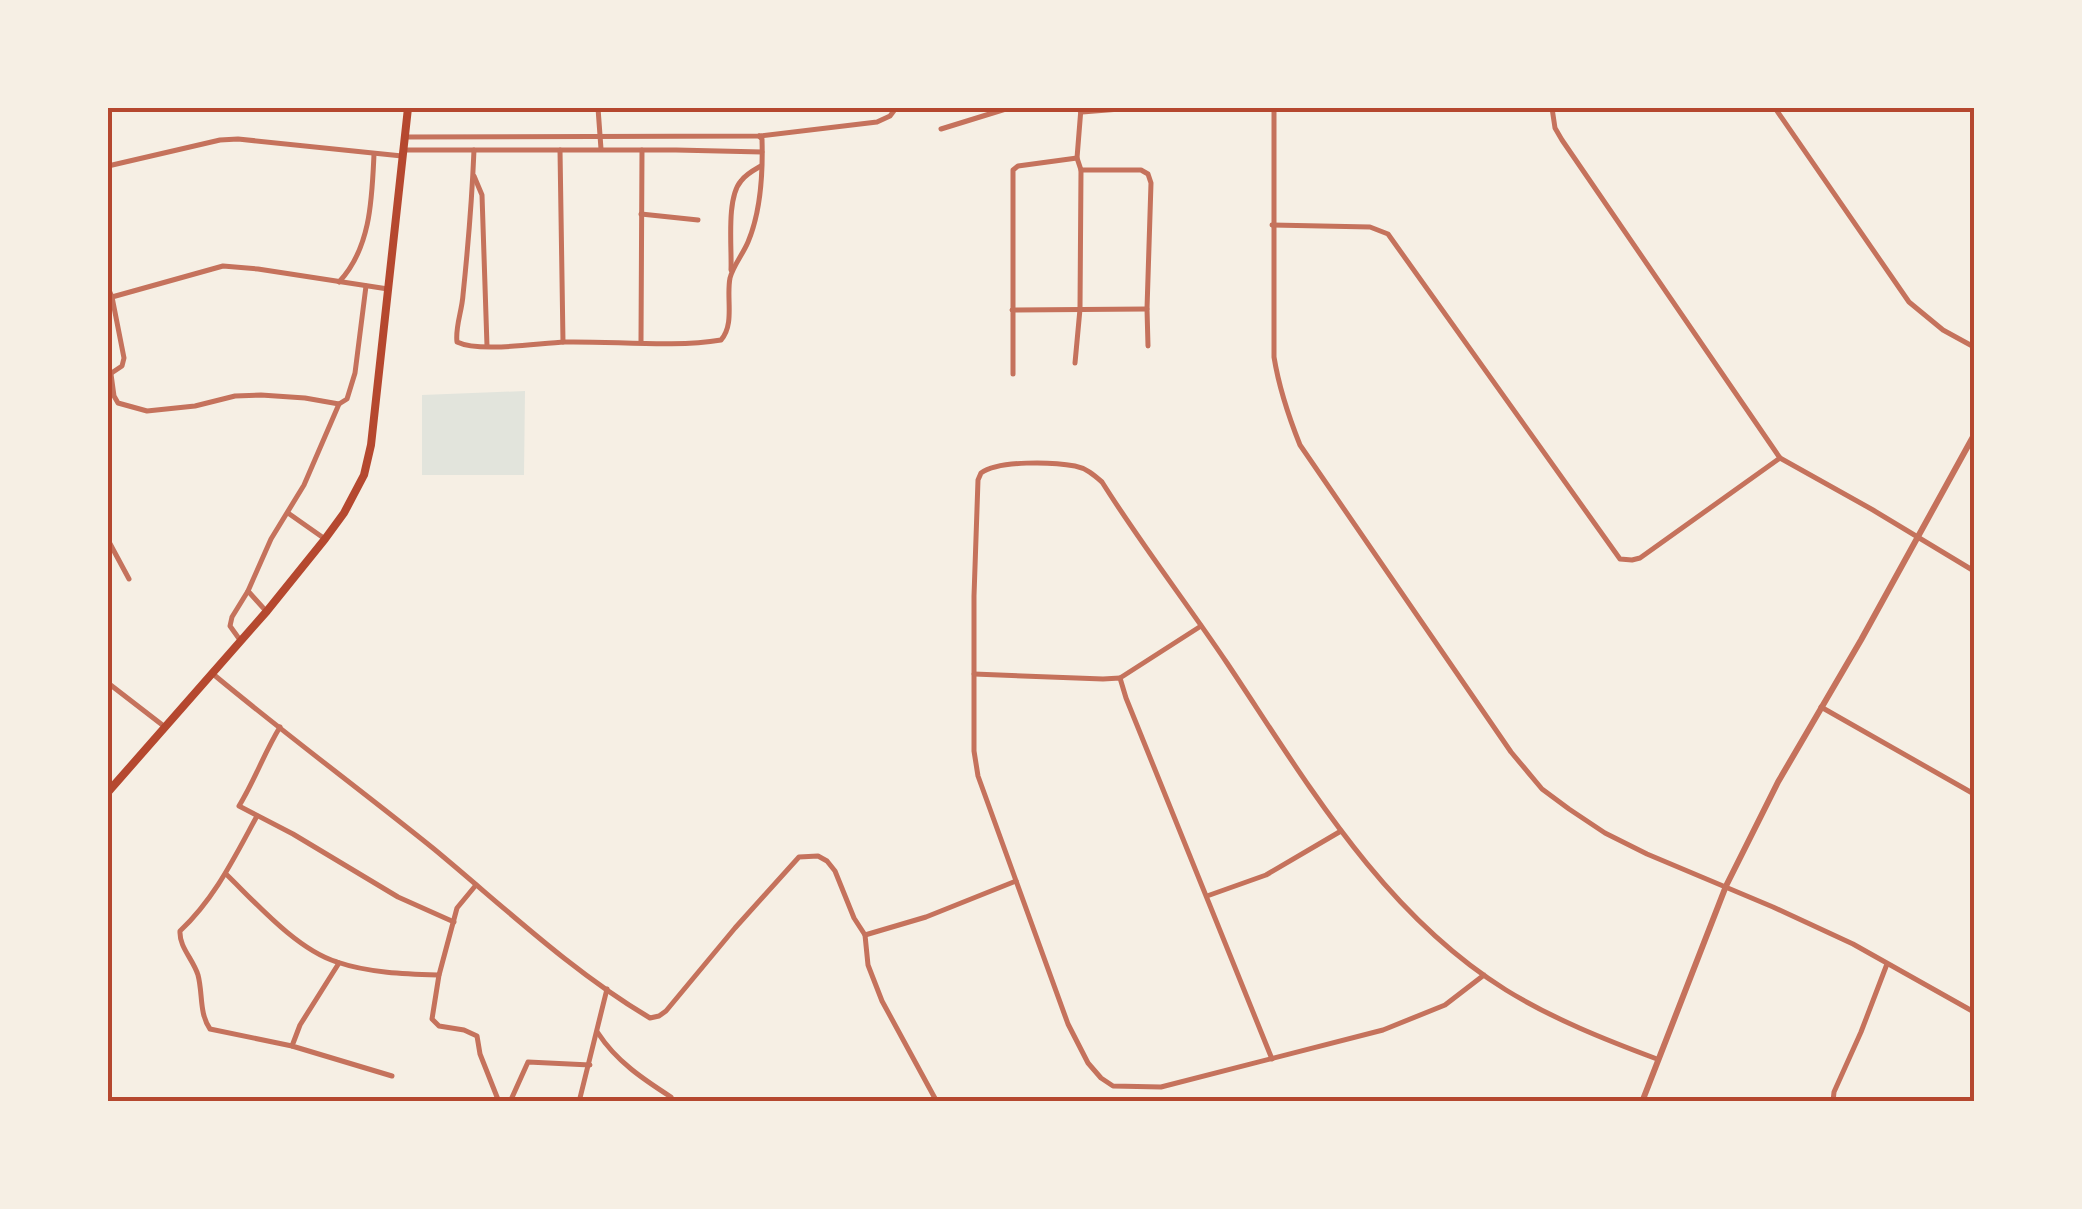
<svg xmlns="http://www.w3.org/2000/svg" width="2082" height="1209" font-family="'Archivo Narrow',sans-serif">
	<rect width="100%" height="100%" fill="#f6efe4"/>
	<path fill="#e2e4dc" d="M525,391l-1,84h-102v-80z"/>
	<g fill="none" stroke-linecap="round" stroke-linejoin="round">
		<g stroke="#c5725c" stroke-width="5">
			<path d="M598,108l3,41"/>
			<path d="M1076,108l6,4 51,-4"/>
			<path d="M1274,108v249c5,31 14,58 26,88l211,307 31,37 27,20 36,24 42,21 126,53 80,37 121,68"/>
			<path d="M1552,108l3,20 7,12 218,318 93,52 101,61"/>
			<path d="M1775,108l134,194 34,28 31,17"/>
			<path d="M941,129l68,-21"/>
			<path d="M406,137l353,-1 118,-14 13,-6 6,-8"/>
			<path d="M403,150h273l86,2"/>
			<path d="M474,150c-2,49 -6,97 -11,145 -1,16 -8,32 -6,47 23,11 81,1 108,0 49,-1 109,6 156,-2 14,-16 5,-42 9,-62 3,-12 13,-24 18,-36 13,-31 15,-70 14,-103l-3,-3"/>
			<path d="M560,150l3,192"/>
			<path d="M108,166l112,-26 18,-1 164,17"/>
			<path d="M1081,170h60l7,4 3,9 -4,126 1,37"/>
			<path d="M474,176l8,19 5,151"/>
			<path d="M641,214l57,6"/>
			<path d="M1272,225l98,2 18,7 232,325 12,1 8,-2 140,-100"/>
			<path d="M731,270c1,-22 -5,-72 10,-89 5,-7 13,-11 20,-15"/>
			<path d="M339,282c32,-34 33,-84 35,-128"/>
			<path d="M108,288l4,9 111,-31 35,3 130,20"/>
			<path d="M1012,310l135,-1"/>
			<path d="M641,342l1,-192"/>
			<path d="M1075,363l5,-54 1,-139 -4,-12 4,-50"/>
			<path d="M110,374l12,-8 2,-8 -12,-61"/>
			<path d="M111,374l3,22 4,7 29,8 48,-5 40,-10 26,-1 44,3 34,6 8,-5 8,-26 11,-87"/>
			<path d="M1013,374v-204l5,-4 59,-8"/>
			<path d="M288,513l37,26"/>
			<path d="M108,540l21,39"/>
			<path d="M248,591l18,20"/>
			<path d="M240,640l-10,-14 2,-9 16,-26 23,-52 33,-54 35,-81"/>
			<path d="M213,674c72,60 148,116 221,175 70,58 137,122 216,169l9,-2 7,-5 69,-83 64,-71 19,-1 9,5 8,10 19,47 11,17 3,30 14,36 55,101"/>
			<path d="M974,674l129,5 17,-1 6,20 146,361"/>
			<path d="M1120,678l81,-52"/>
			<path d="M108,683l57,44"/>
			<path d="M1821,707l153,87"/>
			<path d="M280,727c-16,26 -25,53 -41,79l54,28 105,63 56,25"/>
			<path d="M257,816c-23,42 -42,82 -77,115 -1,16 13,28 18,44 5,19 1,38 12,54l82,17"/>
			<path d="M226,874c29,28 71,76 111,88 32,11 69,12 102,13"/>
			<path d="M476,885l-19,23 -18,67 -7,44 7,7 25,4 13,6 3,18 19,48"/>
			<path d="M1207,896l59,-21 75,-44"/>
			<path d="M865,935l61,-18 90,-36"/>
			<path d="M339,963l-39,62 -8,21 100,30"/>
			<path d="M1484,975l-39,30 -62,25 -222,57 -48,-1 -12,-8 -13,-15 -20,-39 -90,-248 -4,-25v-155l4,-116 3,-7c18,-13 72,-11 94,-7 11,2 19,9 27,16 39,62 84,120 125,181 79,118 155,250 279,327 47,29 100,50 151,69"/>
			<path d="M598,1033c18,28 45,46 73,64"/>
			<path d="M510,1102l18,-40 62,3"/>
			<path d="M579,1102l28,-113"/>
			<path d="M1833,1102l1,-10 27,-60 26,-68"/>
		</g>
		<path stroke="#c5725c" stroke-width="6" d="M1642,1102l84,-216 52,-104 83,-142 113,-205"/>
		<path stroke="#b5482f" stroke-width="8" d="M108,792l159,-181 58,-72 19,-26 20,-38 7,-30 37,-337"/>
	</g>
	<rect width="2082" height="1209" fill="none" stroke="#f6efe4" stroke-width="220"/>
	<rect x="110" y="110" width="1862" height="989" fill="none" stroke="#b5482f" stroke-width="4"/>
</svg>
